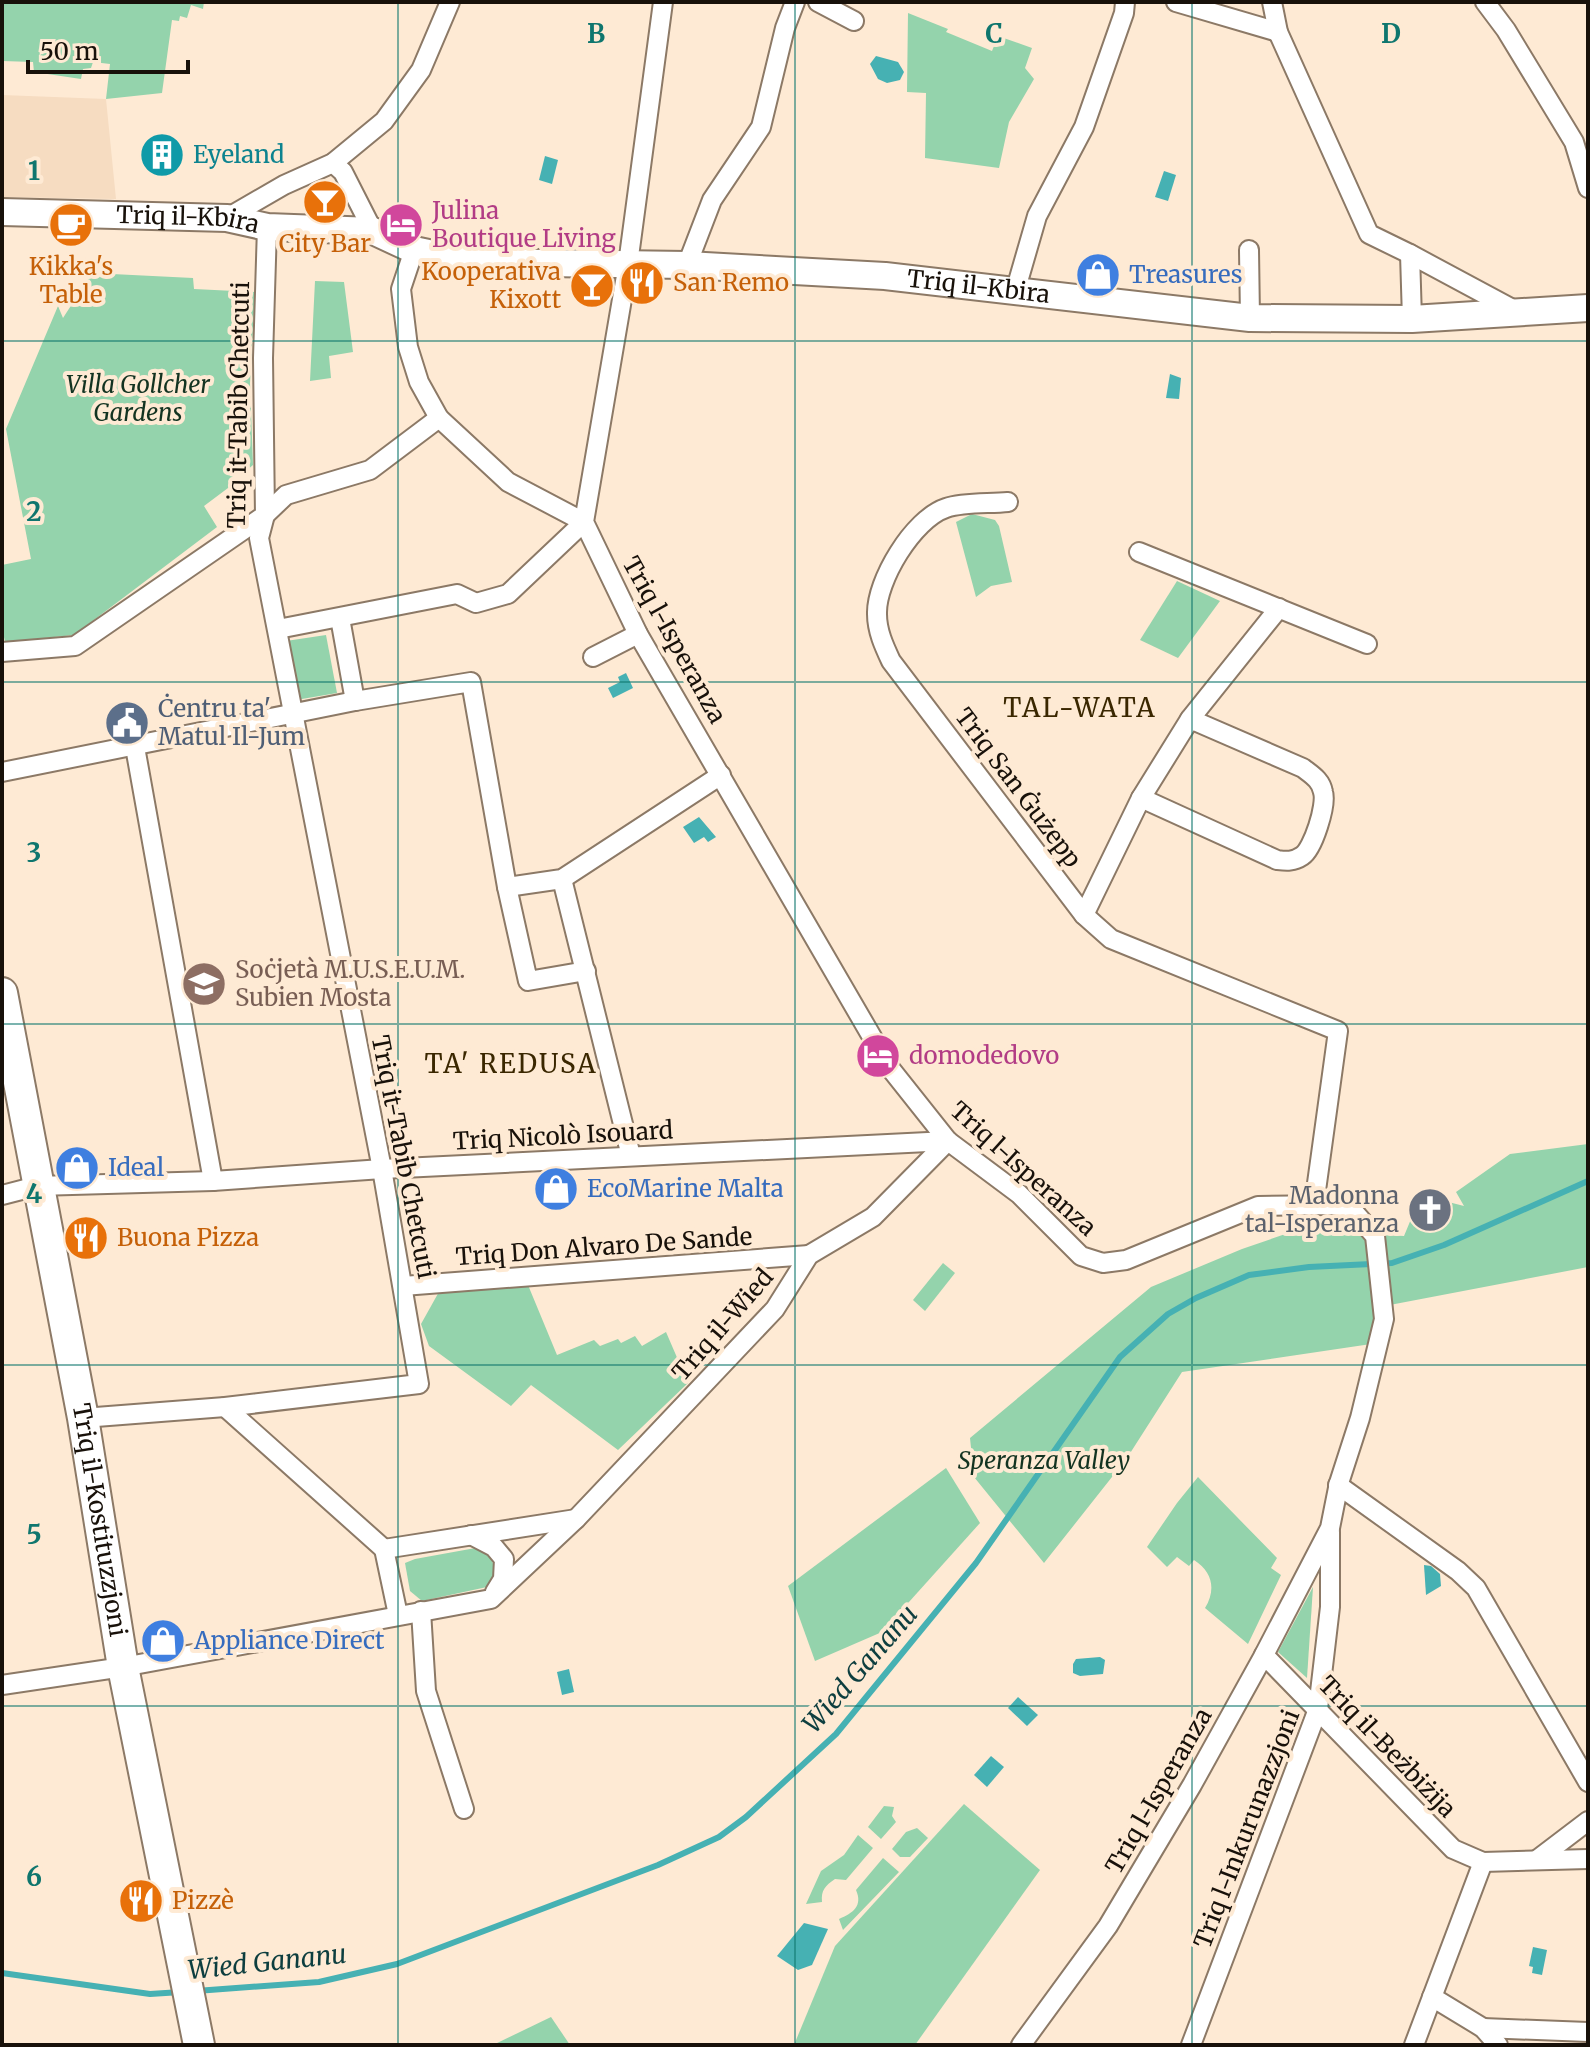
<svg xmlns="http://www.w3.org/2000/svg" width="1590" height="2047" font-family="Merriweather,serif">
	<rect width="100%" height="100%" fill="#feead4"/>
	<path fill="#f6dcc1" d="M2,95l104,4 10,100 -114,-2z"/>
	<g fill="#94d3ac">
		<path d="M2,2h202l-1,7 -12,-4 -4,13 -7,-2 -1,5 -7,-1 -10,73 -56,6 4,-35 -17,-2 -2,6 -8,1 -2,10 -47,-7 -1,-10 -31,-1z"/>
		<path d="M908,13l40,16 -2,3 46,19 6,-15 34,12 -7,20 9,11 -25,43 -10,46 -74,-10 1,-65 -19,-1z"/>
		<path d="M92,273l101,5 1,11 61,3 -5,91 3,82 -7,6 -10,-15 -11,9 11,17 -32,24 13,21 -143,108 -69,7 -3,-15v-62l29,-6 -25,-130 52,-123 5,12z"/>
		<path d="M315,281l29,1 9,70 -24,4 2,22 -21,3z"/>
		<path d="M972,514l23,6 4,6 13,56 -21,4 -15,11 -20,-75z"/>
		<path d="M1177,581l43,20 -42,57 -38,-18z"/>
		<path d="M326,635l11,58 -41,7 -10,-59z"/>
		<path d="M1588,1144v123l-214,41 -3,36 -189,28 -55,86 -83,105 -70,-86 -4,-39 181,-151 91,-38 55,-19 107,6 17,-41 43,11 -8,-14 54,-38z"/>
		<path d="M943,1263l12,10 -30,38 -12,-11z"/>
		<path d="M528,1285l29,70 37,-15 6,6 18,-7 3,4 14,-7 7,10 24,-14 22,51 -70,67 -87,-65 -20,21 -82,-60 -8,-22 19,-34z"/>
		<path d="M946,1468l34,55 -98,109 -67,29 -27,-75z"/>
		<path d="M1198,1477l79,81 -6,10 10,7 -33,69 -43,-36c11,-18 8,-36 -11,-48l-5,6 -12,-9 -10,10 -20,-20 30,-44z"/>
		<path d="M481,1547l9,8 6,17 -9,15 -65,14 -12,-10 -5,-28 10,-4z"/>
		<path d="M1313,1587l-6,91 -29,-26z"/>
		<path d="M964,1804l76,66 -125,175h-121l41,-99z"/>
		<path d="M884,1806l10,1 -2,9 4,6 -15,17 -13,-12z"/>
		<path d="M917,1828l11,10 -18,19h-10l-8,-8 14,-17z"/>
		<path d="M858,1835l15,13 -27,32 -11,-1c-10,7 -14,11 -13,23l-16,2 15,-33 23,-16z"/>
		<path d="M883,1858l16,14 -56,58 -4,-11c14,-6 24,-13 17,-29z"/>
		<path d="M551,2017l19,28h-77z"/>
	</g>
	<g fill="#46b1b3">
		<path d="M876,56l22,6 6,10 -4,8 -13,3 -9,-4 -8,-15z"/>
		<path d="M545,156l13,4 -6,24 -13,-4z"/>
		<path d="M1164,171l12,4 -8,26 -13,-4z"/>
		<path d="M1170,374l11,4 -2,21 -13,-1z"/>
		<path d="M626,673l7,15 -20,10 -5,-10 12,-6 -2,-5z"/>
		<path d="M699,817l17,20 -8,5 -4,-5 -10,6 -11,-16z"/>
		<path d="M1424,1565l7,1 9,8 1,12 -15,9z"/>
		<path d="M1100,1657l5,3 -2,14 -23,2 -7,-3v-9l3,-5z"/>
		<path d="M569,1669l5,23 -12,3 -5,-23z"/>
		<path d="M1018,1697l20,18 -11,11 -19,-18z"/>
		<path d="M991,1756l13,11 -17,20 -13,-12z"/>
		<path d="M804,1923l24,6 -16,36 -14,5 -21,-14z"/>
		<path d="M1533,1947l14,3 -5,25 -10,-2 1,-6 -4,-1z"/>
	</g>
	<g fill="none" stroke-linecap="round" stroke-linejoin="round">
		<g stroke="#46b1b3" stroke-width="6">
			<path d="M2,1973l148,21 31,-2"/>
			<path d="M196,1991l123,-9 78,-18 261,-99 61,-28 27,-20 90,-83 140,-171 144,-206 48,-43 28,-16 53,-23 60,-8 83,-4 52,-18 144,-64"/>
		</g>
		<g stroke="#8c7966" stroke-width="22">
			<g id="minor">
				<path d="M663,2l-35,262 -44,258 54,112 252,434 58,73 71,53 62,62 22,7 23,-3 132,-54 78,-1 19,8 20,23 9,83 -24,99 -21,65 -9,45 -66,127 -72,130 -84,141 -87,119"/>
				<path d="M818,2l36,19"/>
				<path d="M1176,2l102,30"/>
				<path d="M1272,2l6,30 91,202 41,20 108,58"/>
				<path d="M1485,2l21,28 68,112 14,46"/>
				<path d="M333,163l10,9 30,59"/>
				<path d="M227,218l57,-33 49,-22 51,-42 37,-51 29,-68"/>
				<path d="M1249,250l1,68"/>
				<path d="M1410,254l2,65"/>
				<path d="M687,265l25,-65 49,-73 24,-99 10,-26"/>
				<path d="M1015,292l22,-76 47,-89 40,-114 1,-11"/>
				<path d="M1008,502c-19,2 -44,0 -62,6 -33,11 -70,73 -69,106 0,17 7,32 14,47l193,254 27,24 227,92 -24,174"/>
				<path d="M1139,552l228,92"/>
				<path d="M340,618l15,83"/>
				<path d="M278,629l179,-35 19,9 32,-9 76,-72 -76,-40 -69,-64 -20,-36 -11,-35 -7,-58 13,-39"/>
				<path d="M2,652l73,-6 190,-131 21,-20 84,-25 69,-52"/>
				<path d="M593,657l45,-23"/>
				<path d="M135,747l78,434"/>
				<path d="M2,772l353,-71 116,-19 36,205 21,94 58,-10"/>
				<path d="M1141,798l136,62c9,1 16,2 25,-4 11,-7 25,-51 21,-64 -2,-12 -11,-17 -20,-24l-113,-49"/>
				<path d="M562,879l69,277"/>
				<path d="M507,887l55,-8 159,-104"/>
				<path d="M1084,915l57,-117 49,-79 89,-111"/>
				<path d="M2,1195l35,-9 176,-5 169,-12 566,-28"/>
				<path d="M403,1286l406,-31"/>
				<path d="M225,1407l159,142"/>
				<path d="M83,1418l142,-11 194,-23 -37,-215 -123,-631 6,-23 -2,-157 4,-131"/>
				<path d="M1338,1485l120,86 18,17 112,194"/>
				<path d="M471,1535l23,12 10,12 -1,20 -8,13"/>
				<path d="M384,1549l192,-30"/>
				<path d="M384,1549l14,66"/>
				<path d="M421,1611l5,80 38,118"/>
				<path d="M1264,1655l189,194 30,13 105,-3"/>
				<path d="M2,1685l121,-18 368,-68 85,-80 199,-210 34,-54 64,-38 75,-76"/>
				<path d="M1538,1859l50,-38"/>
				<path d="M1432,1997l51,31 15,17"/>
				<path d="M1483,2028l105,4"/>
				<path d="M1191,2045l127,-336 12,-102v-75"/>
				<path d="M1414,2045l69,-183"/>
			</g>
		</g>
		<g stroke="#8c7966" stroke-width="30">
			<g id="secondary">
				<path id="s1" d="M2,212l225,6 40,9 106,4 41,19 57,12 216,3 198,11 365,42 162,1 176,-11"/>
			</g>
		</g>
		<g stroke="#8c7966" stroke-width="34">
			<g id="primary">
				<path id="s2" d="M2,993l81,425 40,249 76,378"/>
			</g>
		</g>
		<use href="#minor" stroke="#fff" stroke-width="18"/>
		<use href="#secondary" stroke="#fff" stroke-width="26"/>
		<use href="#primary" stroke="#fff" stroke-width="30"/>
	</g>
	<path fill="none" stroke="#0f766e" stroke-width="2" stroke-opacity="0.55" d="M398,2v2043M795,2v2043M1192,2v2043M2,341h1586M2,682h1586M2,1024h1586M2,1365h1586M2,1706h1586"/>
	<defs>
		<g id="building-disc" transform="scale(2.3)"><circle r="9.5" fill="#0f9aa8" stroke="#feead4"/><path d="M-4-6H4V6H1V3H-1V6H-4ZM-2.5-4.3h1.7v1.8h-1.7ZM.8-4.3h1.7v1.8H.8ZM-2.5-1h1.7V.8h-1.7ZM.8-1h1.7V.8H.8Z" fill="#fff"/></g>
		<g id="bar-disc" transform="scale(2.3)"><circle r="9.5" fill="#e8710a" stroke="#feead4"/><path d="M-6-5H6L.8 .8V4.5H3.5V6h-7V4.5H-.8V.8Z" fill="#fff"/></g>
		<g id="cafe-disc" transform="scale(2.3)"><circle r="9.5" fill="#e8710a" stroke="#feead4"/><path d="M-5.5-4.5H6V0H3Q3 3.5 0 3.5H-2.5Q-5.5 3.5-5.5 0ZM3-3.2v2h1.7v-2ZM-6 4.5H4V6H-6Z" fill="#fff"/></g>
		<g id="hotel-disc" transform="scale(2.3)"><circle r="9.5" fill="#d1479c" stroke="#feead4"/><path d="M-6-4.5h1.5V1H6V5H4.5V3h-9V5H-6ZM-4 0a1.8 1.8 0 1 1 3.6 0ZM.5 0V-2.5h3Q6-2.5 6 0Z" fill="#fff"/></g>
		<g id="shop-disc" transform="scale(2.3)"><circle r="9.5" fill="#3f7fe0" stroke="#feead4"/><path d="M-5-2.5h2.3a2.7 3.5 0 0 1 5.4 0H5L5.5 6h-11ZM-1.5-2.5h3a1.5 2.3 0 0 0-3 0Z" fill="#fff"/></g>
		<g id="restaurant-disc" transform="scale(2.3)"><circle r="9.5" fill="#e8710a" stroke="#feead4"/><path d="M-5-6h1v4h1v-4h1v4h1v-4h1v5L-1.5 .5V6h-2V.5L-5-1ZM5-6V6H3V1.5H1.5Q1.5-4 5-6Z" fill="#fff"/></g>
		<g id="civic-disc" transform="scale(2.3)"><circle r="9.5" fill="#5c6f8a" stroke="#feead4"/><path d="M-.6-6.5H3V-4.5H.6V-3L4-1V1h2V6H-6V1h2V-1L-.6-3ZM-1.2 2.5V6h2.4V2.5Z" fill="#fff"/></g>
		<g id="school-disc" transform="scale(2.3)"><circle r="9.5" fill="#8d6e63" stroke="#feead4"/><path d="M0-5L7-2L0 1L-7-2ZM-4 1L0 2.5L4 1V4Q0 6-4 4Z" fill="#fff"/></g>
		<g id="church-disc" transform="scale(2.3)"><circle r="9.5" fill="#6b7280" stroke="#feead4"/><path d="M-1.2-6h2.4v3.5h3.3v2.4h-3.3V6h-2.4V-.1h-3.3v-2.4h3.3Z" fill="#fff"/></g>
	</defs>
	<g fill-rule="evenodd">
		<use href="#building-disc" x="162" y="155"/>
		<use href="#bar-disc" x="325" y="202"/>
		<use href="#cafe-disc" x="71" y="225"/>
		<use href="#hotel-disc" x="401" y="225"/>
		<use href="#shop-disc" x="1098" y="275"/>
		<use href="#restaurant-disc" x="642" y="283"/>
		<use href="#bar-disc" x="592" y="286"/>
		<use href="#civic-disc" x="127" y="723"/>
		<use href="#school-disc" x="204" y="984"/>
		<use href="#hotel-disc" x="878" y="1056"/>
		<use href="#shop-disc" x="77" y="1168"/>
		<use href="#shop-disc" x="556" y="1189"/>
		<use href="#church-disc" x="1430" y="1210"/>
		<use href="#restaurant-disc" x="86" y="1238"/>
		<use href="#shop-disc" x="163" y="1641"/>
		<use href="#restaurant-disc" x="141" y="1901"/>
	</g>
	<g text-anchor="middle" stroke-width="8" stroke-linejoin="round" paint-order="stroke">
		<g font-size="24" fill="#0d838f" stroke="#feead4" text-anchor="start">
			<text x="193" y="163">Eyeland</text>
		</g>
		<g font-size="24" fill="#b23c85" stroke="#feead4" text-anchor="start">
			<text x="432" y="219">Julina<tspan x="432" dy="28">Boutique Living</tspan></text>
			<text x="909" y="1064">domodedovo</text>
		</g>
		<g font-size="24" fill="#18110a" stroke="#feead4">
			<text dy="8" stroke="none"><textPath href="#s1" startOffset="186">Triq il-Kbira</textPath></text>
			<text dy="8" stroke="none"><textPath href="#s1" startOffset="984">Triq il-Kbira</textPath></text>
			<text transform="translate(239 405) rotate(-89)" y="8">Triq it-Tabib Chetcuti</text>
			<text transform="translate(674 640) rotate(61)" y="8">Triq l-Isperanza</text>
			<text transform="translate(1018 788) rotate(53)" y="8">Triq San Ġużepp</text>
			<text transform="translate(563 1136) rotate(-3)" y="8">Triq Nicolò Isouard</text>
			<text transform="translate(403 1157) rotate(79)" y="8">Triq it-Tabib Chetcuti</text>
			<text transform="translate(1023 1169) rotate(42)" y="8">Triq l-Isperanza</text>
			<text transform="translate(604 1247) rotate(-4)" y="8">Triq Don Alvaro De Sande</text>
			<text transform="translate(723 1325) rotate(-49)" y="8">Triq il-Wied</text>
			<text dy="8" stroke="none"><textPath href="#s2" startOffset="536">Triq il-Kostituzzjoni</textPath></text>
			<text transform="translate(1387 1747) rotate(46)" y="8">Triq il-Beżbiżija</text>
			<text transform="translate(1159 1791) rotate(-60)" y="8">Triq l-Isperanza</text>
			<text transform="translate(1247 1829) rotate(-69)" y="8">Triq l-Inkurunazzjoni</text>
		</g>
		<g font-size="24" fill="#c56008" stroke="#feead4" text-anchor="start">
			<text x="325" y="252" text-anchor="middle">City Bar</text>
			<text x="71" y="275" text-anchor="middle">Kikka's<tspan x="71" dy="28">Table</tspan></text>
			<text x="561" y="280" text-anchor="end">Kooperativa<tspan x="561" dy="28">Kixott</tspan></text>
			<text x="673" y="291">San Remo</text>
			<text x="117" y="1246">Buona Pizza</text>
			<text x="172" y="1909">Pizzè</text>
		</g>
		<g font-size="24" fill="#366cbe" stroke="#feead4" text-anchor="start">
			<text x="1129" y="283">Treasures</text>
			<text x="108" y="1176">Ideal</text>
			<text x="587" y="1197">EcoMarine Malta</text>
			<text x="194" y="1649">Appliance Direct</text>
		</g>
		<g font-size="24" font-style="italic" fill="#133321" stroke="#feead4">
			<text x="138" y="393">Villa Gollcher<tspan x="138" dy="28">Gardens</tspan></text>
			<text x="1044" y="1469">Speranza Valley</text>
		</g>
		<g font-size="24" fill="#4e5e75" stroke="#feead4" text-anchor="start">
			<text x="158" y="717">Ċentru ta'<tspan x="158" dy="28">Matul Il-Jum</tspan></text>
		</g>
		<g font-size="24" fill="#785e54" stroke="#feead4" text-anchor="start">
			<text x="235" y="978">Soċjetà M.U.S.E.U.M.<tspan x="235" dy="28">Subien Mosta</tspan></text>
		</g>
		<g font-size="24" fill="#5b616d" stroke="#feead4" text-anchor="end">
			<text x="1399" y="1204">Madonna<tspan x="1399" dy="28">tal-Isperanza</tspan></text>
		</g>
		<g font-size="26" letter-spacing="2" fill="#3a2700" stroke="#feead4">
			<text x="1080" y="717">TAL-WATA</text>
			<text x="511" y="1073">TA' REDUSA</text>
		</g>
		<g font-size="26" font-style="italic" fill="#0d3e3f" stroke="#feead4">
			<text transform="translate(860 1669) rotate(-49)" y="9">Wied Gananu</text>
			<text transform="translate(267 1962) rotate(-6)" y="9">Wied Gananu</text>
		</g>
	</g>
	<g font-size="26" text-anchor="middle" font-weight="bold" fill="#0f766e" stroke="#feead4" stroke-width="8" stroke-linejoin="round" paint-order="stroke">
		<text x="596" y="43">B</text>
		<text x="994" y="43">C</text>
		<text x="1391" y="43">D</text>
		<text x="34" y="180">1</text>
		<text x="34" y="521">2</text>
		<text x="34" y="862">3</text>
		<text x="34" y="1203">4</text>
		<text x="34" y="1544">5</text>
		<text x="34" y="1886">6</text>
	</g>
	<rect width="1590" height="2047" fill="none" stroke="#18110a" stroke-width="8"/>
	<path d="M28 60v12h160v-12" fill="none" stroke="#18110a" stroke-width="4"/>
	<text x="40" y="60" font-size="24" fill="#18110a" stroke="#feead4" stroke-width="6" paint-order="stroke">50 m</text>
</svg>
